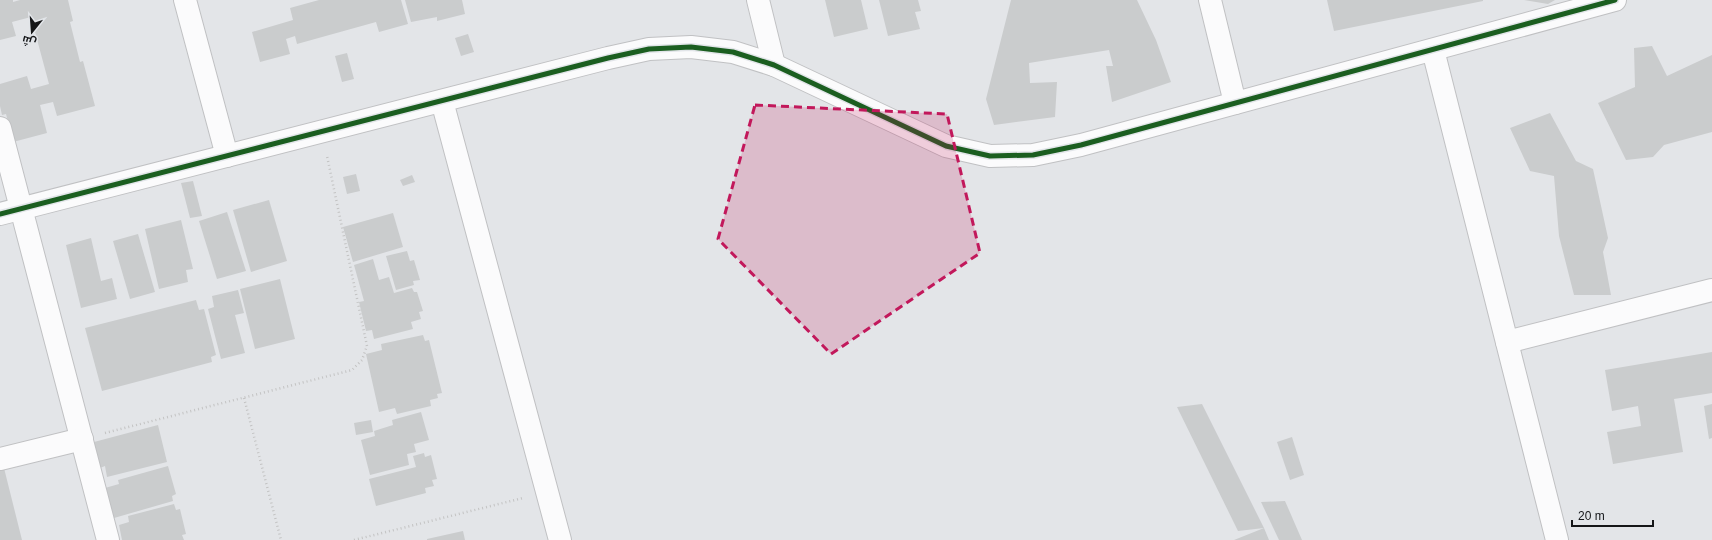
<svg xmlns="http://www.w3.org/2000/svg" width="1712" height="540" font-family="Arial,Cairo,sans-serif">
	<rect width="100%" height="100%" fill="#e3e5e8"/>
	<g fill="#cacccd">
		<path d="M0,0h13v2l7,-2h48l5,21 -3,1 10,40 3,-1 12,45 -38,10 -4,-14 -13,3 7,28 -34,9 -7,-28 -4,1 -2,-9v-22l27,-8 4,13 18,-5 -18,-67 -19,5 4,14 -16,4z"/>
		<path d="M319,0h82l7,24 -29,8 -3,-10 -79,22 -2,-8 -9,3 4,15 -30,8 -8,-30 41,-12 -3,-12z"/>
		<path d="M405,0h57l3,14 -28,7v-4l-26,5z"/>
		<path d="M825,0h36l7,29 -34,8z"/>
		<path d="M879,0h39l3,11 -6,1 5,17 -32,7z"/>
		<path d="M1011,0h126l19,40 15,42 -59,20 -6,-36h7l-4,-16 -80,13 1,20 27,-1 -2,35 -61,8 -8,-26z"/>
		<path d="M1327,0h156v1l-149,30z"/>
		<path d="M1524,0h31l-7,4z"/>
		<path d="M468,34l6,18 -13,4 -6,-18z"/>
		<path d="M1652,46l15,30 45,-21v77l-48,13 -11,12 -27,3 -28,-57 37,-16 -1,-39z"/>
		<path d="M347,53l7,26 -12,3 -7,-26z"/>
		<path d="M1550,113l26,48 17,8 15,69 -5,14 8,43h-37l-15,-59 -5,-60 -24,-5 -20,-43z"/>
		<path d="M356,174l4,17 -13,3 -4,-17z"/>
		<path d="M412,175l3,7 -12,4 -3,-6z"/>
		<path d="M193,181l9,35 -12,2 -9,-35z"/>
		<path d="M269,200l18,61 -36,11 -18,-62z"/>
		<path d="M227,212l19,59 -29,8 -18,-58z"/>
		<path d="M393,213l10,34 -50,15 -10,-35z"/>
		<path d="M181,220l12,49 -7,1 2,12 -29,7 -14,-60z"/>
		<path d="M138,234l17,58 -25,7 -17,-58z"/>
		<path d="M91,238l10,43 11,-3 5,21 -36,9 -15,-63z"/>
		<path d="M407,251l3,10 4,-1 6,20 -7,1 1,4 -18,5 -10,-34z"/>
		<path d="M373,259l6,21 10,-3 5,16 18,-5 2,4h3l6,19 -4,1 2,7 -10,3 2,7 -39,10 -2,-9 -6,1 -7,-29 5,-1 -10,-36z"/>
		<path d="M280,279l15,60 -40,10 -15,-60z"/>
		<path d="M238,290l6,23 -9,2 10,38 -24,6 -13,-50 6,-2 -2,-11z"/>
		<path d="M196,300l3,10 5,-1 12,46 -5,2 1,5 -110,29 -17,-63z"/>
		<path d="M423,335l2,6 4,-1 13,53 -5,1 1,4 -8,2 1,6 -34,8 -2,-6 -16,4 -13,-58 16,-4 -1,-6z"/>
		<path d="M1712,352v41l-38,6 9,53 -70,12 -6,-32 34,-6 -3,-20 -26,5 -7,-41z"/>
		<path d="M1202,404l62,124 -26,3 -61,-124z"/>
		<path d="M1712,404v34l-3,1 -5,-33z"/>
		<path d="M421,412l8,28 -15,4 2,8 -9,2 2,11 -39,10 -9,-35 14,-4 -1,-5 19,-6 -1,-5z"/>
		<path d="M371,420l2,12 -17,3 -2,-12z"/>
		<path d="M158,425l9,37 -60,15 -2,-11 -5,2 -6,-26z"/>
		<path d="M1292,437l12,38 -14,5 -13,-38z"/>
		<path d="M424,453l1,4 6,-2 6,24 -5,1 2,6 -9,2 1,5 -50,13 -7,-27 47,-12 -3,-11z"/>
		<path d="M0,464h3l19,76h-22z"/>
		<path d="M168,466l8,28 -4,2 1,5 -59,17 -9,-30 14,-4 -1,-4z"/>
		<path d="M1285,501l17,39h-23l-18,-38z"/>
		<path d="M174,504l2,6 4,-1 6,25 -4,1 2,5h-62l-3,-15 10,-3 -1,-6z"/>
		<path d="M1264,528l5,12h-35z"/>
		<path d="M463,531l2,9h-38v-1z"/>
	</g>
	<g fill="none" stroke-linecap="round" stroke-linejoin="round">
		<g stroke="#c0c1c3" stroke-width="24">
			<g id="minor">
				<path d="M185,0l42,156"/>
				<path d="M758,0l16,65"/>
				<path d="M1210,0l25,103"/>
				<path d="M1433,50l124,490"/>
				<path d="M442,101l118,439"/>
				<path d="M0,128l108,412"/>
				<path d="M0,214l608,-156 41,-9 42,-2 42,5 41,13 172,81 44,10 43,-1 48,-10 534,-145"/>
				<path d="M1507,342l205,-52"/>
				<path d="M0,459l82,-20"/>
			</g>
		</g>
		<g stroke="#c3c3c3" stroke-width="2.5" stroke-dasharray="1 3" stroke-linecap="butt">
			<path d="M244,398l37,142"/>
			<path d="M105,433l247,-63 10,-10 5,-14 -40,-190"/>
			<path d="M354,540l169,-42"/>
		</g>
		<use href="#minor" stroke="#fbfbfc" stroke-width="22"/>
		<g stroke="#e2e5e9" stroke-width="8">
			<path id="cycleway" d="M0,214l608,-156 41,-9 42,-2 42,5 41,13 172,81 44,10 43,-1 48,-10 534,-145"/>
		</g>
		<use href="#cycleway" stroke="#1b5e20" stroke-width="5"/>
	</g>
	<path fill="#c2185b" fill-opacity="0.2" stroke="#c2185b" stroke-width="3" stroke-dasharray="8 5" stroke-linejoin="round" d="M755,105l192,9 33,139 -149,101 -113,-115z"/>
	<g transform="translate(32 32) rotate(197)" stroke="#e2e5e9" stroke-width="3" paint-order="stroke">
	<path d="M0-3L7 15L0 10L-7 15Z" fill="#151618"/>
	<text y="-6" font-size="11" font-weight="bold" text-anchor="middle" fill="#151618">ش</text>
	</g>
	<path d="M1572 520v6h81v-6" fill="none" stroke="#151618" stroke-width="2"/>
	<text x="1578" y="520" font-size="12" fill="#151618" stroke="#e2e5e9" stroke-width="3" paint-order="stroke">20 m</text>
</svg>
